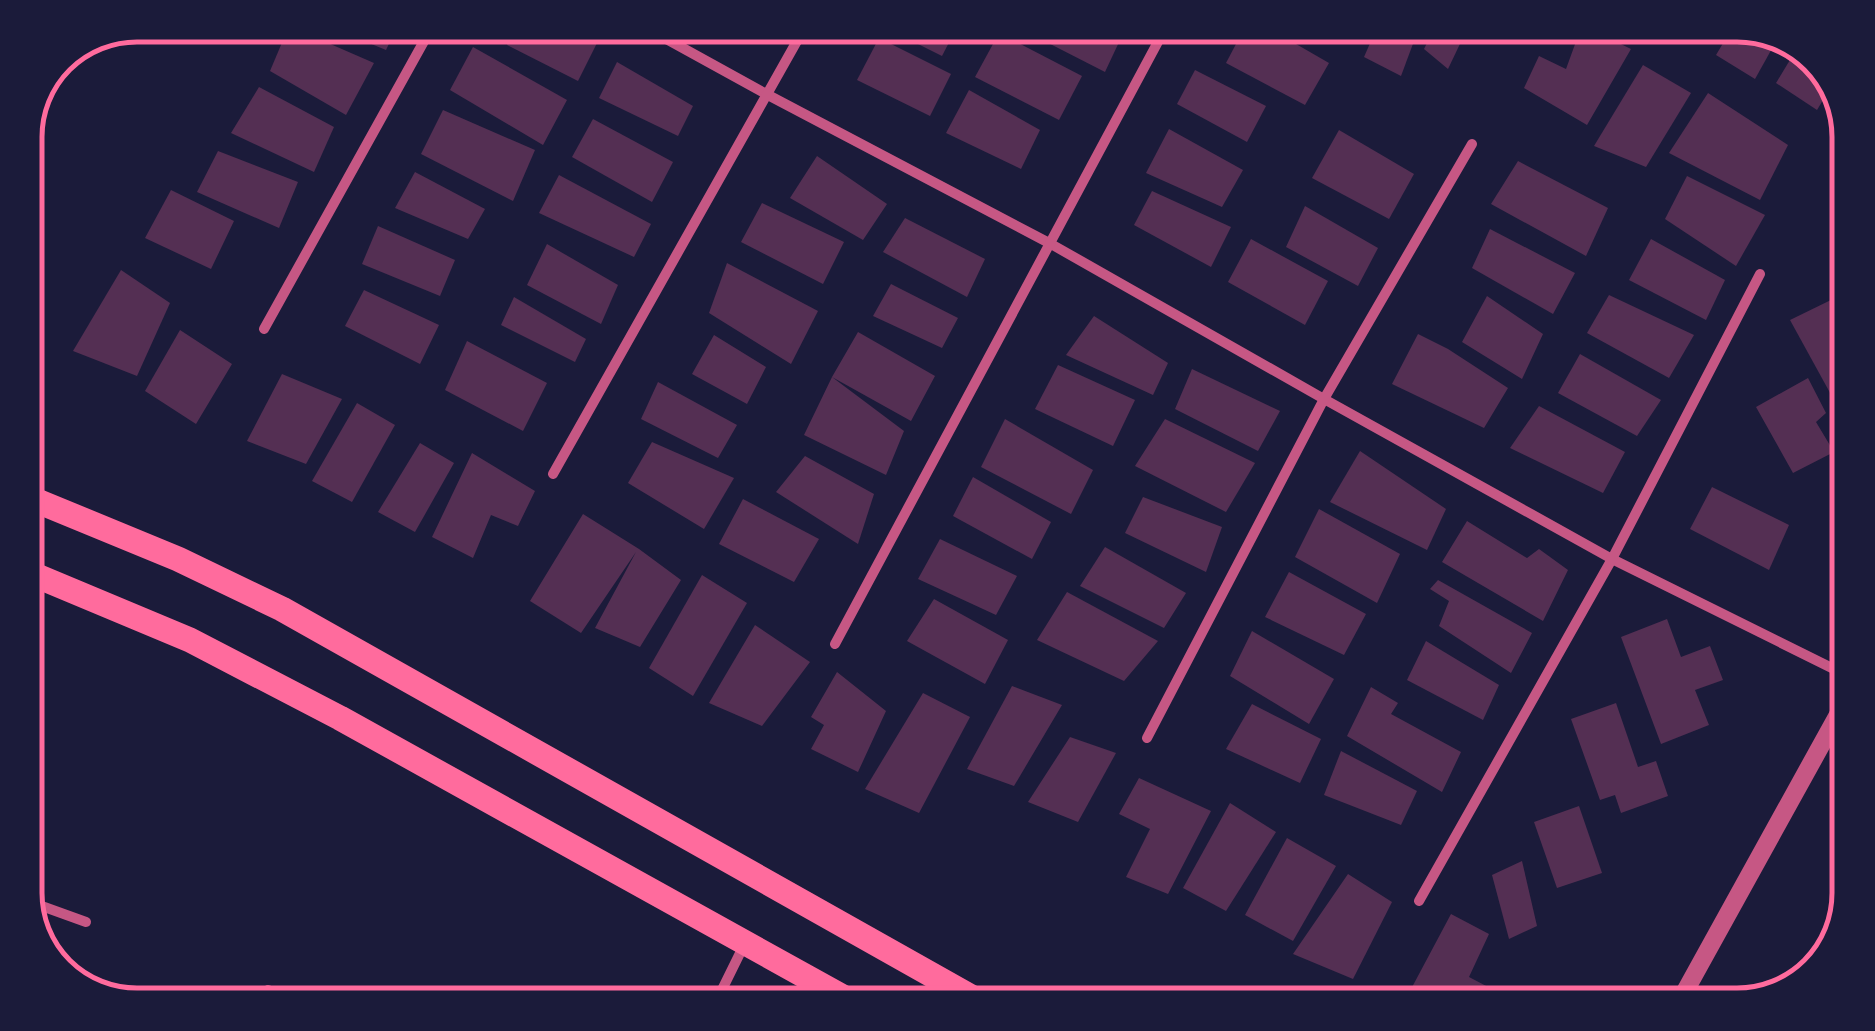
<svg xmlns="http://www.w3.org/2000/svg" width="1875" height="1031" font-family="Cabin,sans-serif">
	<rect width="100%" height="100%" fill="#1b1b3a"/>
	<g fill="#542f53">
		<path d="M325,25h73l-12,25z"/>
		<path d="M516,25h55l28,14 -21,42 -71,-36z"/>
		<path d="M890,25h68l-16,31 -54,-27z"/>
		<path d="M1013,25h114l-22,47z"/>
		<path d="M1246,25h17l66,38 -24,42 -79,-42z"/>
		<path d="M1300,25h44l-10,17z"/>
		<path d="M1378,25h42l-19,51 -37,-19z"/>
		<path d="M1436,25h33l-21,44 -24,-20z"/>
		<path d="M1582,25l49,24 -44,76 -63,-37 15,-32 27,13z"/>
		<path d="M1734,25l45,11 -24,43 -39,-24z"/>
		<path d="M289,26l85,37 -28,52 -76,-44z"/>
		<path d="M999,33l83,43 -23,44 -84,-43z"/>
		<path d="M879,38l72,36 -21,42 -73,-36z"/>
		<path d="M1799,45l36,35 -18,30 -41,-27z"/>
		<path d="M473,47l94,53 -24,45 -93,-55z"/>
		<path d="M617,62l76,44 -15,30 -79,-38z"/>
		<path d="M1643,65l48,28 -45,74 -52,-21z"/>
		<path d="M1195,70l71,36 -19,36 -70,-38z"/>
		<path d="M259,87l75,40 -20,45 -83,-39z"/>
		<path d="M969,90l71,40 -19,39 -75,-36z"/>
		<path d="M1708,93l80,52 -28,55 -91,-47z"/>
		<path d="M443,110l92,40 -22,51 -92,-47z"/>
		<path d="M593,119l80,43 -21,40 -80,-45z"/>
		<path d="M1169,129l74,41 -21,37 -76,-34z"/>
		<path d="M1339,130l75,44 -25,45 -77,-41z"/>
		<path d="M218,151l80,31 -19,46 -82,-36z"/>
		<path d="M817,156l70,48 -24,36 -73,-42z"/>
		<path d="M1518,161l90,47 -22,48 -95,-52z"/>
		<path d="M415,172l70,37 -17,30 -73,-31z"/>
		<path d="M559,175l92,49 -17,33 -95,-44z"/>
		<path d="M1687,176l78,39 -29,51 -71,-47z"/>
		<path d="M171,190l63,31 -23,48 -66,-31z"/>
		<path d="M1152,191l79,36 -20,40 -77,-42z"/>
		<path d="M762,203l82,39 -21,42 -82,-42z"/>
		<path d="M1305,206l73,42 -20,38 -72,-39z"/>
		<path d="M905,218l80,41 -18,38 -84,-45z"/>
		<path d="M378,226l77,34 -15,36 -78,-32z"/>
		<path d="M1490,229l85,44 -22,41 -81,-46z"/>
		<path d="M1251,239l77,42 -23,44 -77,-43z"/>
		<path d="M1651,239l74,41 -19,40 -77,-40z"/>
		<path d="M547,244l71,41 -17,39 -74,-39z"/>
		<path d="M727,263l91,48 -27,53 -82,-51z"/>
		<path d="M121,270l49,33 -33,73 -64,-25z"/>
		<path d="M891,284l67,34 -16,30 -69,-32z"/>
		<path d="M364,290l75,35 -19,39 -75,-38z"/>
		<path d="M1609,295l85,40 -25,43 -82,-45z"/>
		<path d="M1487,296l56,38 -21,45 -60,-37z"/>
		<path d="M514,297l72,42 -11,23 -74,-37z"/>
		<path d="M1833,299l17,32v74l-10,6 -50,-91z"/>
		<path d="M1094,316l74,47 -15,32 -87,-40z"/>
		<path d="M180,330l52,34 -36,60 -51,-33z"/>
		<path d="M858,332l77,44 -24,45 -79,-44 72,54 -18,44 -82,-40 28,-58z"/>
		<path d="M1418,334l30,15 60,39 -24,40 -92,-44z"/>
		<path d="M714,335l52,32 -19,37 -55,-30z"/>
		<path d="M467,341l80,42 -24,48 -78,-41z"/>
		<path d="M1580,354l81,46 -24,36 -79,-43z"/>
		<path d="M1058,365l77,35 -22,46 -78,-37z"/>
		<path d="M1192,369l88,42 -22,40 -83,-42z"/>
		<path d="M282,374l60,25 -36,65 -59,-23z"/>
		<path d="M1808,378l18,35 -10,9 18,30 -41,21 -37,-66z"/>
		<path d="M658,382l79,43 -19,33 -77,-39z"/>
		<path d="M357,403l38,22 -43,77 -40,-21z"/>
		<path d="M1539,406l86,46 -22,41 -93,-45z"/>
		<path d="M1005,419l88,51 -22,44 -90,-47z"/>
		<path d="M1165,419l90,44 -29,49 -91,-46z"/>
		<path d="M652,442l82,36 -30,51 -76,-46z"/>
		<path d="M420,443l34,20 -39,69 -37,-20z"/>
		<path d="M1360,451l86,58 -19,41 -97,-48z"/>
		<path d="M472,453l63,38 -17,35 -27,-11 -18,43 -41,-21z"/>
		<path d="M805,456l69,38 -16,50 -82,-52z"/>
		<path d="M973,477l78,45 -19,37 -79,-43z"/>
		<path d="M1712,487l77,38 -20,45 -79,-41z"/>
		<path d="M1143,497l79,30 -16,45 -81,-39z"/>
		<path d="M743,499l76,40 -25,43 -75,-38z"/>
		<path d="M1319,509l81,45 -23,49 -82,-46z"/>
		<path d="M583,514l56,35 42,31 -41,67 -45,-19 41,-76 -55,81 -51,-32z"/>
		<path d="M1467,521l60,37 12,-9 29,21 -25,51 -101,-59z"/>
		<path d="M940,539l77,37 -21,39 -78,-36z"/>
		<path d="M1105,547l81,46 -22,35 -84,-42z"/>
		<path d="M1289,572l77,42 -22,41 -79,-38z"/>
		<path d="M702,575l45,28 -54,93 -44,-28z"/>
		<path d="M1438,580l94,53 -21,40 -72,-47 10,-25 -19,-12z"/>
		<path d="M1067,592l91,49 -34,40 -87,-41z"/>
		<path d="M934,599l74,41 -23,44 -78,-43z"/>
		<path d="M1667,619l14,38 29,-11 13,34 -28,10 14,35 -48,19 -40,-107z"/>
		<path d="M755,625l55,37 -48,64 -53,-23z"/>
		<path d="M1252,631l82,48 -25,45 -79,-48z"/>
		<path d="M1426,641l73,44 -16,35 -76,-40z"/>
		<path d="M837,672l49,39 -28,61 -47,-23 13,-24 -13,-8z"/>
		<path d="M1012,686l50,19 -48,81 -47,-17z"/>
		<path d="M1371,687l27,16 -7,11 70,38 -19,40 -95,-56z"/>
		<path d="M923,693l47,24 -51,96 -54,-24z"/>
		<path d="M1616,703l22,64 18,-6 12,35 -47,17 -6,-18 -15,5 -29,-81z"/>
		<path d="M1252,704l69,35 -21,44 -74,-34z"/>
		<path d="M1070,737l46,16 -38,69 -50,-20z"/>
		<path d="M1341,751l76,40 -16,34 -77,-30z"/>
		<path d="M1139,778l72,33 -43,83 -42,-17 24,-48 -31,-15z"/>
		<path d="M1230,803l46,29 -50,79 -43,-23z"/>
		<path d="M1579,806l23,67 -45,15 -23,-66z"/>
		<path d="M1287,838l49,28 -43,75 -48,-26z"/>
		<path d="M1522,861l15,65 -28,13 -17,-64z"/>
		<path d="M1348,874l44,28 -39,77 -60,-25z"/>
		<path d="M1451,914l38,20 -20,43 44,23 -3,6h-108z"/>
	</g>
	<g fill="none" stroke-linecap="round" stroke-linejoin="round">
		<g stroke="#c65784" stroke-width="10">
			<path d="M641,25l127,70 283,149 273,155 288,160 238,118"/>
			<path d="M25,130l1,-2"/>
			<path d="M264,329l169,-304"/>
			<path d="M553,474l253,-449"/>
			<path d="M835,644l332,-619"/>
			<path d="M1147,738l177,-339 148,-255"/>
			<path d="M25,900l61,22"/>
			<path d="M1419,901l193,-342 148,-285"/>
			<path d="M268,990l33,16"/>
			<path d="M714,1006l31,-63"/>
		</g>
		<path stroke="#c65784" stroke-width="18" d="M1677,1006l173,-313"/>
		<g stroke="#ff6b9d" stroke-width="25">
			<path d="M25,496l153,63 104,50 705,397"/>
			<path d="M25,571l165,69 150,78 519,288"/>
		</g>
	</g>
	<path d="M0 0H1875V1031H0ZM137 42H1737A95 95 0 0 1 1832 137V893A95 95 0 0 1 1737 988H137A95 95 0 0 1 42 893V137A95 95 0 0 1 137 42Z" fill="#1b1b3a" fill-rule="evenodd"/>
	<path fill="none" stroke="#ff6b9d" stroke-width="5" d="M137 42H1737A95 95 0 0 1 1832 137V893A95 95 0 0 1 1737 988H137A95 95 0 0 1 42 893V137A95 95 0 0 1 137 42Z"/>
</svg>
